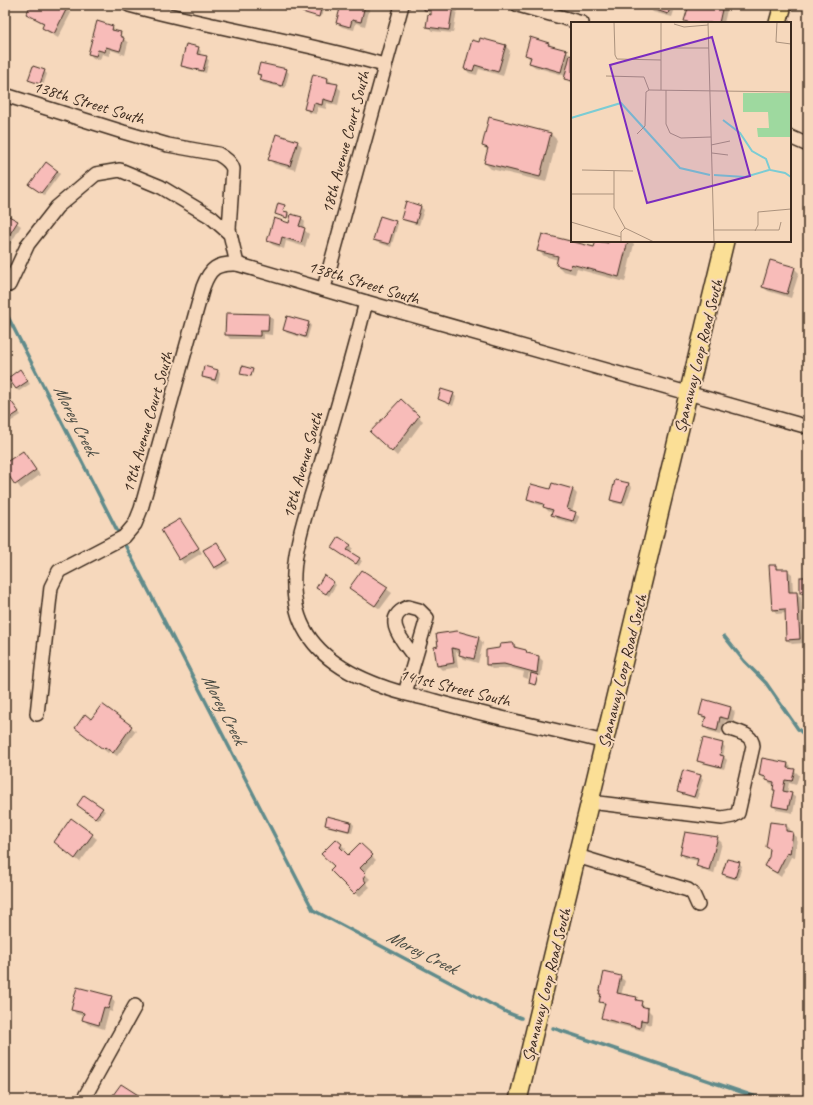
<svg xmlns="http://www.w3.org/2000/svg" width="813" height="1105" font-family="Caveat,sans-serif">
	<rect width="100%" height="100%" fill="#f6d8bc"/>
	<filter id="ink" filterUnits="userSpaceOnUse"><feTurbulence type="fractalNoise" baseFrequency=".025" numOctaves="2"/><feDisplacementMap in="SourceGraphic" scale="8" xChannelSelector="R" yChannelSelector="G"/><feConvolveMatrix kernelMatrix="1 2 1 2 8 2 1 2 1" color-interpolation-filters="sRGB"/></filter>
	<g filter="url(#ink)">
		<g fill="#0003">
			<path d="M32,5h11l10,5 2,-5h5l11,8 -13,25 -10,-6 -5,-4 2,-3 -17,-11z"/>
			<path d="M254,5h17l-1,5 -14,-3z"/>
			<path d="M305,5h21l-4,11 -17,-4v1l-2,-2z"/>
			<path d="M342,5h25l3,3 -5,18 -9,-3 -2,7 -12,-3 -5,-4z"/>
			<path d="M425,5h37l-1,5h-4l-4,23 -21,-2 -5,-5 4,-11 -6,-6z"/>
			<path d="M647,5h29l-4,12 -19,-5z"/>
			<path d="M690,5h33l4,5 -3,13h-36l-2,-2z"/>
			<path d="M112,27l16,16 -3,12 -14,-5 -2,6 -7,-2 -2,6 -7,-2 -4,-5z"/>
			<path d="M549,43l4,5 13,3 6,6v27l-7,-6 1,-2 -31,-9 -5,-4 1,-3 -5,-5z"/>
			<path d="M506,46l4,5 -7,25 -24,-7 -2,6 -8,-2 -4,-5z"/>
			<path d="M198,48l3,3 -1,4 9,5 -3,13 -21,-5 -3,-2z"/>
			<path d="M286,70l3,3 -4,15 -22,-5 -5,-9z"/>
			<path d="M44,71l3,3 -4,12 -14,-6z"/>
			<path d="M328,79l13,11 -3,16 -11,-3 -1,6 -8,-2 -2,7 -6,-1 -5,-4z"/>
			<path d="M490,118l61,16 6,6 -11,42 -55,-13 -6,-6 3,-12 -5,-5z"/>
			<path d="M297,142l5,4 -7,24 -21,-6 -5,-5z"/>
			<path d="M57,171l3,3 -16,21 -11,-8z"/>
			<path d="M407,203l14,4 3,3 -5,15 -14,-4 -3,-2z"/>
			<path d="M284,206v6l5,2 -1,4 -12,-4z"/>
			<path d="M5,215l16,11 -14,24 -2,-2z"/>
			<path d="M301,218l4,4 -2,7 6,5 -4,13 -19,-6 -2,8 -11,-4 -5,-4 22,-17z"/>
			<path d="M395,222l3,2 -7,23 -15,-5 -2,-3z"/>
			<path d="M610,241h21l3,3 -9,38 -48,-13 -2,5 -12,-3 -6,-6 1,-5 -14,-4 -6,-6 57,-1 14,-5z"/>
			<path d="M794,268l5,5 -8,25 -23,-7 -5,-4z"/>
			<path d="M268,315l5,4 -1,16 -8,-1v5h-34l-4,-5z"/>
			<path d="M309,323l2,3 -4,13 -20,-6 -3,-3z"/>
			<path d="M20,370l10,14 -11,7 -3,-2z"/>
			<path d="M252,370v7l-11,-4z"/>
			<path d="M218,371l2,2 -2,10 -12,-4 -3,-2z"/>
			<path d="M453,394l3,3 -3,9 -14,-7z"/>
			<path d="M401,401l22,20 -26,35 -21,-20z"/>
			<path d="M11,402l10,13 -16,10v-19z"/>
			<path d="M27,457l13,18 -19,14 -16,-21v-4z"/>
			<path d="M615,481l14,3 3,3 -7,18 -11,-2 -3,-3z"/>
			<path d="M573,490l4,4 -5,18 8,5 -3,8 -20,-6 -4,-6 -5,-2 -4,-5 -11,-3 -5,-5 23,-7z"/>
			<path d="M180,520l22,33 -18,11 -4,-5z"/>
			<path d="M217,543l13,20 -13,7 -13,-19z"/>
			<path d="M350,545l3,3 -3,4 12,9 -3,5 -26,-18z"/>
			<path d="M775,566l5,4h7l5,4 1,19h4l4,5 3,45 -12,1 -5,-4 -1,-27 -9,1 -4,-5z"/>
			<path d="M362,571l30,22 -12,16 -25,-17z"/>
			<path d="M808,578v17l-4,1 -3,-3z"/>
			<path d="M334,583l2,2 -7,11 -9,-6z"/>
			<path d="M457,632l22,6 4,5 -5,20 -14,-4 -4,-4v-2l-4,-1 2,15 -16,3 -4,-4 1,-19z"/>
			<path d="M514,644l4,5 21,8 4,4 -2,15h-3l-2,9 -6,-2 2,-9 -3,-1 -1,6 -5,-2 1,-5 -15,-4 -17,1 -5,-4 12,-16z"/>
			<path d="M103,706l33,25 -19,25 -7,-5 -2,2 -32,-25 16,-8z"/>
			<path d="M730,707l5,5 -3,11 -7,-2 -4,13 -12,-3 -5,-4 2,-7 -6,-5z"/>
			<path d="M722,744l3,3 -2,9 4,4 -3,9 -23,-6 -2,-2z"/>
			<path d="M788,764l11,11 -3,10 -7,-2 -2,10 4,1 5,4 -3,15 -16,-3 -4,-4 3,-15 -2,-2 1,-4 -4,-1 -11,-9z"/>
			<path d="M700,776l3,3 -6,20 -16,-5 -3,-2z"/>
			<path d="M78,805l24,4 3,2 -7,9z"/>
			<path d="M328,817l23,5 3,3 -2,8 -23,-6 -3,-2z"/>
			<path d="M72,820l25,19 -17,23 -25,-20z"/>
			<path d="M786,825l4,4v4l7,4 -2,21 -4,-1 -10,20 -16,-11 5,-8 1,-8 -4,-3z"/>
			<path d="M717,838l5,5 -8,31 -12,-4 -5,-4 1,-5 -13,-3 -4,-4z"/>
			<path d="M336,840l10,9 -3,3 5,4 12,-12 16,16 -12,13 6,6 -4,4 4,4 -11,10 -28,-27 4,-4z"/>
			<path d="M739,863l3,3 -4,14 -12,-3 -3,-3z"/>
			<path d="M620,977l5,4 -4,14 15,3 16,16 -1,11 -5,-2 -2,8 -37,-9 -4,-4 2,-12 -5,-4 2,-7 -2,-2z"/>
			<path d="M111,997l4,5 -3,10 -3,-1 -5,18 -16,-5 -4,-4 1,-4 -9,-2 -4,-5z"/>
		</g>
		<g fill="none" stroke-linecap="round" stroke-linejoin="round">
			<g stroke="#618b8b" stroke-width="3.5">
				<path d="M5,311l115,225"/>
				<path d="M123,541l190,369 195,103 13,5"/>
				<path d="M724,636l20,25 22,22 32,46 10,9"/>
				<path d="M553,1028l212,72"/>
			</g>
		</g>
		<g fill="#f8bcb9" stroke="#3b2a1e">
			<path d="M31,5h15l6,3 2,-3h8l5,3 -13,26 -12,-6 2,-5 -18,-9z"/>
			<path d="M304,5h18l-3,12 -17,-5z"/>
			<path d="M341,5h24l-4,17 -9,-2 -2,7 -14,-4z"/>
			<path d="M424,5h33v1h-4l-4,24 -23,-3 2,-13 3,1v-4l-7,-1z"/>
			<path d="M648,5h23l-3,9 -21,-7z"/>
			<path d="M689,5h34l-4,18h-28l-7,-2z"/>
			<path d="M97,21l16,5 -1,4 9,2 -1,4 4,2 -4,13 -14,-4 -1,5 -7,-2 -2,6 -8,-2z"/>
			<path d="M530,37l19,6 -1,2 19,5 -6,22 -32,-9 2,-6 -6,-2z"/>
			<path d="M480,38l26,7 -8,27 -23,-7 -2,6 -9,-2 8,-29 7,2z"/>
			<path d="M186,44l13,3 -2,7 10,2 -4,15 -22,-5z"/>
			<path d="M570,55l2,1v25l-8,-2z"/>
			<path d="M260,63l27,6 -5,17 -23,-6 2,-5 -4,-1z"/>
			<path d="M33,66l12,4 -5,14 -12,-4z"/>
			<path d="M313,74l15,4 -1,4 11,2 -5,18 -10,-3 -1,6 -8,-2 -2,8 -8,-2z"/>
			<path d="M489,117l62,16 -11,44 -56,-14 4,-15 -6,-2z"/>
			<path d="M276,134l22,7 -8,25 -22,-6z"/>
			<path d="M46,162l12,9 -17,22 -12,-8z"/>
			<path d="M406,201l15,5 -5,17 -15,-4z"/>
			<path d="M278,203l7,2 -2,6 5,1 -1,6 -12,-4z"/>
			<path d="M5,214l13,7 -13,21z"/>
			<path d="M291,214l11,3 -3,9 6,2 -4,15 -19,-6 -2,8 -13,-4 7,-23 15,5z"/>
			<path d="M380,216l16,5 -7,23 -16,-4z"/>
			<path d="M542,234l52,13 2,-6 12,2 1,-2h19l-9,36 -48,-13 -1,5 -14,-4 2,-9 -21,-5z"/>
			<path d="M770,260l25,7 -8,27 -25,-7z"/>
			<path d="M226,313l43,1 -1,17h-8v5l-35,-1z"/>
			<path d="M287,316l22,6 -4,15 -22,-7z"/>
			<path d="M204,366l14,4 -3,10 -13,-3z"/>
			<path d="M242,366l11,3 -2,7 -11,-2z"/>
			<path d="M20,369l8,12 -12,8 -8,-11z"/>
			<path d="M441,389l13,4 -4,11 -12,-5z"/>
			<path d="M401,399l18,17 -27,36 -22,-20z"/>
			<path d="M11,401l8,11 -14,9v-16z"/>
			<path d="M23,451l13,19 -21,15 -10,-15v-7z"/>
			<path d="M615,480l14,3 -7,20 -12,-3z"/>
			<path d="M552,483l21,6 -6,20 9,3 -3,9 -22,-6 2,-5 -10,-3 1,-3 -17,-5 4,-15 19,5z"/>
			<path d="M180,519l19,29 -20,12 -18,-30z"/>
			<path d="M339,537l12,8 -4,5 13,8 -4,6 -24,-16z"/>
			<path d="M217,542l11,18 -14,8 -11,-18z"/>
			<path d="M769,565h7v4h12l1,23h8l3,47 -14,1 -1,-31 -13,1z"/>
			<path d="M362,570l26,17 -13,19 -26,-18z"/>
			<path d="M324,575l10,7 -8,12 -10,-6z"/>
			<rect x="800" y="577" width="8" height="16"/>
			<path d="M457,631l22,6 -5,22 -15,-4 1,-5 -8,-2 2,15 -17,3 -3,-19 4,-1 -2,-12z"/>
			<path d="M511,643h3v4l12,3 1,3 12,3 -2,17 -33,-9 -18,1v-15l13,-2 1,-4z"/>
			<path d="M531,673l7,2 -3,10 -6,-2z"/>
			<path d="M703,699l28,8 -3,12 -8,-2 -3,14 -14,-4 3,-10 -7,-2z"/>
			<path d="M102,704l30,22 -19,27 -8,-6 -2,2 -28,-21 10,-14 6,5z"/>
			<path d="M703,738l20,5 -3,12 4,1 -3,11 -24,-6z"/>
			<path d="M762,758l26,5 -1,5 8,1 -3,12 -7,-1 -2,11 9,2 -4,16 -16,-3 3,-16h-2l1,-8 -8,-2v-3l-7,-2z"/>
			<path d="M683,770l18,5 -7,22 -17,-5z"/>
			<path d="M84,795l19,13 -8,10 -18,-13z"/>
			<path d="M327,816l24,6 -2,9 -24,-6z"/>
			<path d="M71,818l22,16 -18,25 -21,-17z"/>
			<path d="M770,822l16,2v7l7,1 -3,22 -3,-1 -10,20 -13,-7 5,-9 1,-8 -4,-2z"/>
			<path d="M685,832l33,5 -9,33 -13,-4 2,-7 -18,-5z"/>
			<path d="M336,839l6,5 -2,3 8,8 12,-12 13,12 -13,13 6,6 -3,4 3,4 -12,12 -24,-24 4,-4 -13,-12z"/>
			<path d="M727,859l13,3 -5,16 -13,-4z"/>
			<path d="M604,972l17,4 -4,17 20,4 -1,3 6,1 -1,5 7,2 -1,13 -6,-1 -1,8 -39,-10 4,-15 -6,-1 2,-8h-2z"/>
			<path d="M77,987l35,9 -4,13 -4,-2 -5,18 -17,-5 2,-7 -13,-3z"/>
			<path d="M121,1084l25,16h-31l1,-3 -3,-2z"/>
			<path d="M406,1095l2,5h-20z"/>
		</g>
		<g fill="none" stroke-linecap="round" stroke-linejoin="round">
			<g stroke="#3b2a1e" stroke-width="16">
				<g id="minor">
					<path d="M129,5c84,23 171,36 255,60"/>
					<path d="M518,5l64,18"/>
					<path d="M5,95l118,37 45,13 50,9c7,4 13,8 15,15l-4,60 8,35"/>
					<path d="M790,137l18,8"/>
					<path d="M9,285l19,-41 29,-37 39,-33 24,-4 41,17 50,30 18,16"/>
					<path d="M324,288l78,-283"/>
					<path d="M366,302c-13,53 -29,106 -44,158 -13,47 -37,101 -25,150 10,40 48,63 84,76 17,7 36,10 54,15 56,16 113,27 170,41"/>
					<path d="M405,693l22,-75 -8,-8 -11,-3c-28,12 -4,35 7,51"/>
					<path d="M37,714l14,-127 8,-16 65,-34 11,-13 6,-15 62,-222c7,-19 14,-24 34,-23l129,38 442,125"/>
					<path d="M590,802l132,16 11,-2 5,-3 15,-67c-1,-12 -13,-13 -23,-17"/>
					<path d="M577,856l111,34 5,4 5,11"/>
					<path d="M83,1100l52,-94"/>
				</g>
			</g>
			<g stroke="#3b2a1e" stroke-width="20">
				<g id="major">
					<path d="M778,23l5,-18"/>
					<path d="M518,1100l207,-859"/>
				</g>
			</g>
			<use href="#minor" stroke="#f6d8bc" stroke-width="13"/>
			<use href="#major" stroke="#fbdf96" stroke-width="17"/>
		</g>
	</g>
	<g text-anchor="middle" stroke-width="4" stroke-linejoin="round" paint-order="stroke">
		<g font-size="17" fill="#3b2a1e" stroke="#f6d8bc">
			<text transform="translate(89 102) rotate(17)" y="6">138th Street South</text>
			<text transform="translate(345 142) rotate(-75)" y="6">18th Avenue Court South</text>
			<text transform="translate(364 282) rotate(17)" y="6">138th Street South</text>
			<text transform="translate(698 356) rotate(-76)" y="6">Spanaway Loop Road South</text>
			<text transform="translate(147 422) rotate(-74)" y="6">19th Avenue Court South</text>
			<text transform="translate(302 465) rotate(-74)" y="6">18th Avenue South</text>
			<text transform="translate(622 671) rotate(-76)" y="6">Spanaway Loop Road South</text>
			<text transform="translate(455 687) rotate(14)" y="6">141st Street South</text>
			<text transform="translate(546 985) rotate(-76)" y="6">Spanaway Loop Road South</text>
		</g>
		<g font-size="18" font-style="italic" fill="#484a42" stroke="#f6d8bc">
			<text transform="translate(76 420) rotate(63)" y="6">Morey Creek</text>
			<text transform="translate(224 709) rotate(63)" y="6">Morey Creek</text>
			<text transform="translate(422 952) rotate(27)" y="6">Morey Creek</text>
		</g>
	</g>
	<g transform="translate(571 22)">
		<rect width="220" height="220" fill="#f6d8bc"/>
		<path d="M172,71h48v44h-33l-1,-9h12l-1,-16h-25z" fill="#9ed99f"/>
		<path fill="none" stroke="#7bccd4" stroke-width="2" d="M0,96l50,-15 59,65 30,7M152,98l17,13 12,18 14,8 4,11 15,3 6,4M143,153l31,2 24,-7"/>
		<path fill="none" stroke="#ab927d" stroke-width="1" d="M43,0l1,33 2,4 44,1M137,0l6,220M206,0l-1,20 15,2M103,2l10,3 24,-2M102,26h36M35,54l38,1 5,13M78,68l142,2M90,68v-68M95,68v34l4,9 11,5 30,-1M66,112l8,-8 1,-34 3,-2M140,123l19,-4M141,131l16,2M11,148l51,1M43,149v37l11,20M1,172h42M0,200l50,15M54,206l29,14M143,208h65l2,-8M184,209l3,-6v-13l33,-3M50,220v-10l4,-4"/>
		<path fill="#7b2cbf" fill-opacity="0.15" stroke="#7b2cbf" stroke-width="2" d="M141,15l38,139 -103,27 -37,-138z"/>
		<rect width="220" height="220" fill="none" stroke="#3b2a1e" stroke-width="2"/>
	</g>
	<rect width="813" height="1105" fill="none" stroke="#f6d8bc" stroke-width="20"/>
	<rect x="10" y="10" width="793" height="1085" fill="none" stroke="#3b2a1e" stroke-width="1.5" filter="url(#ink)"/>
</svg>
